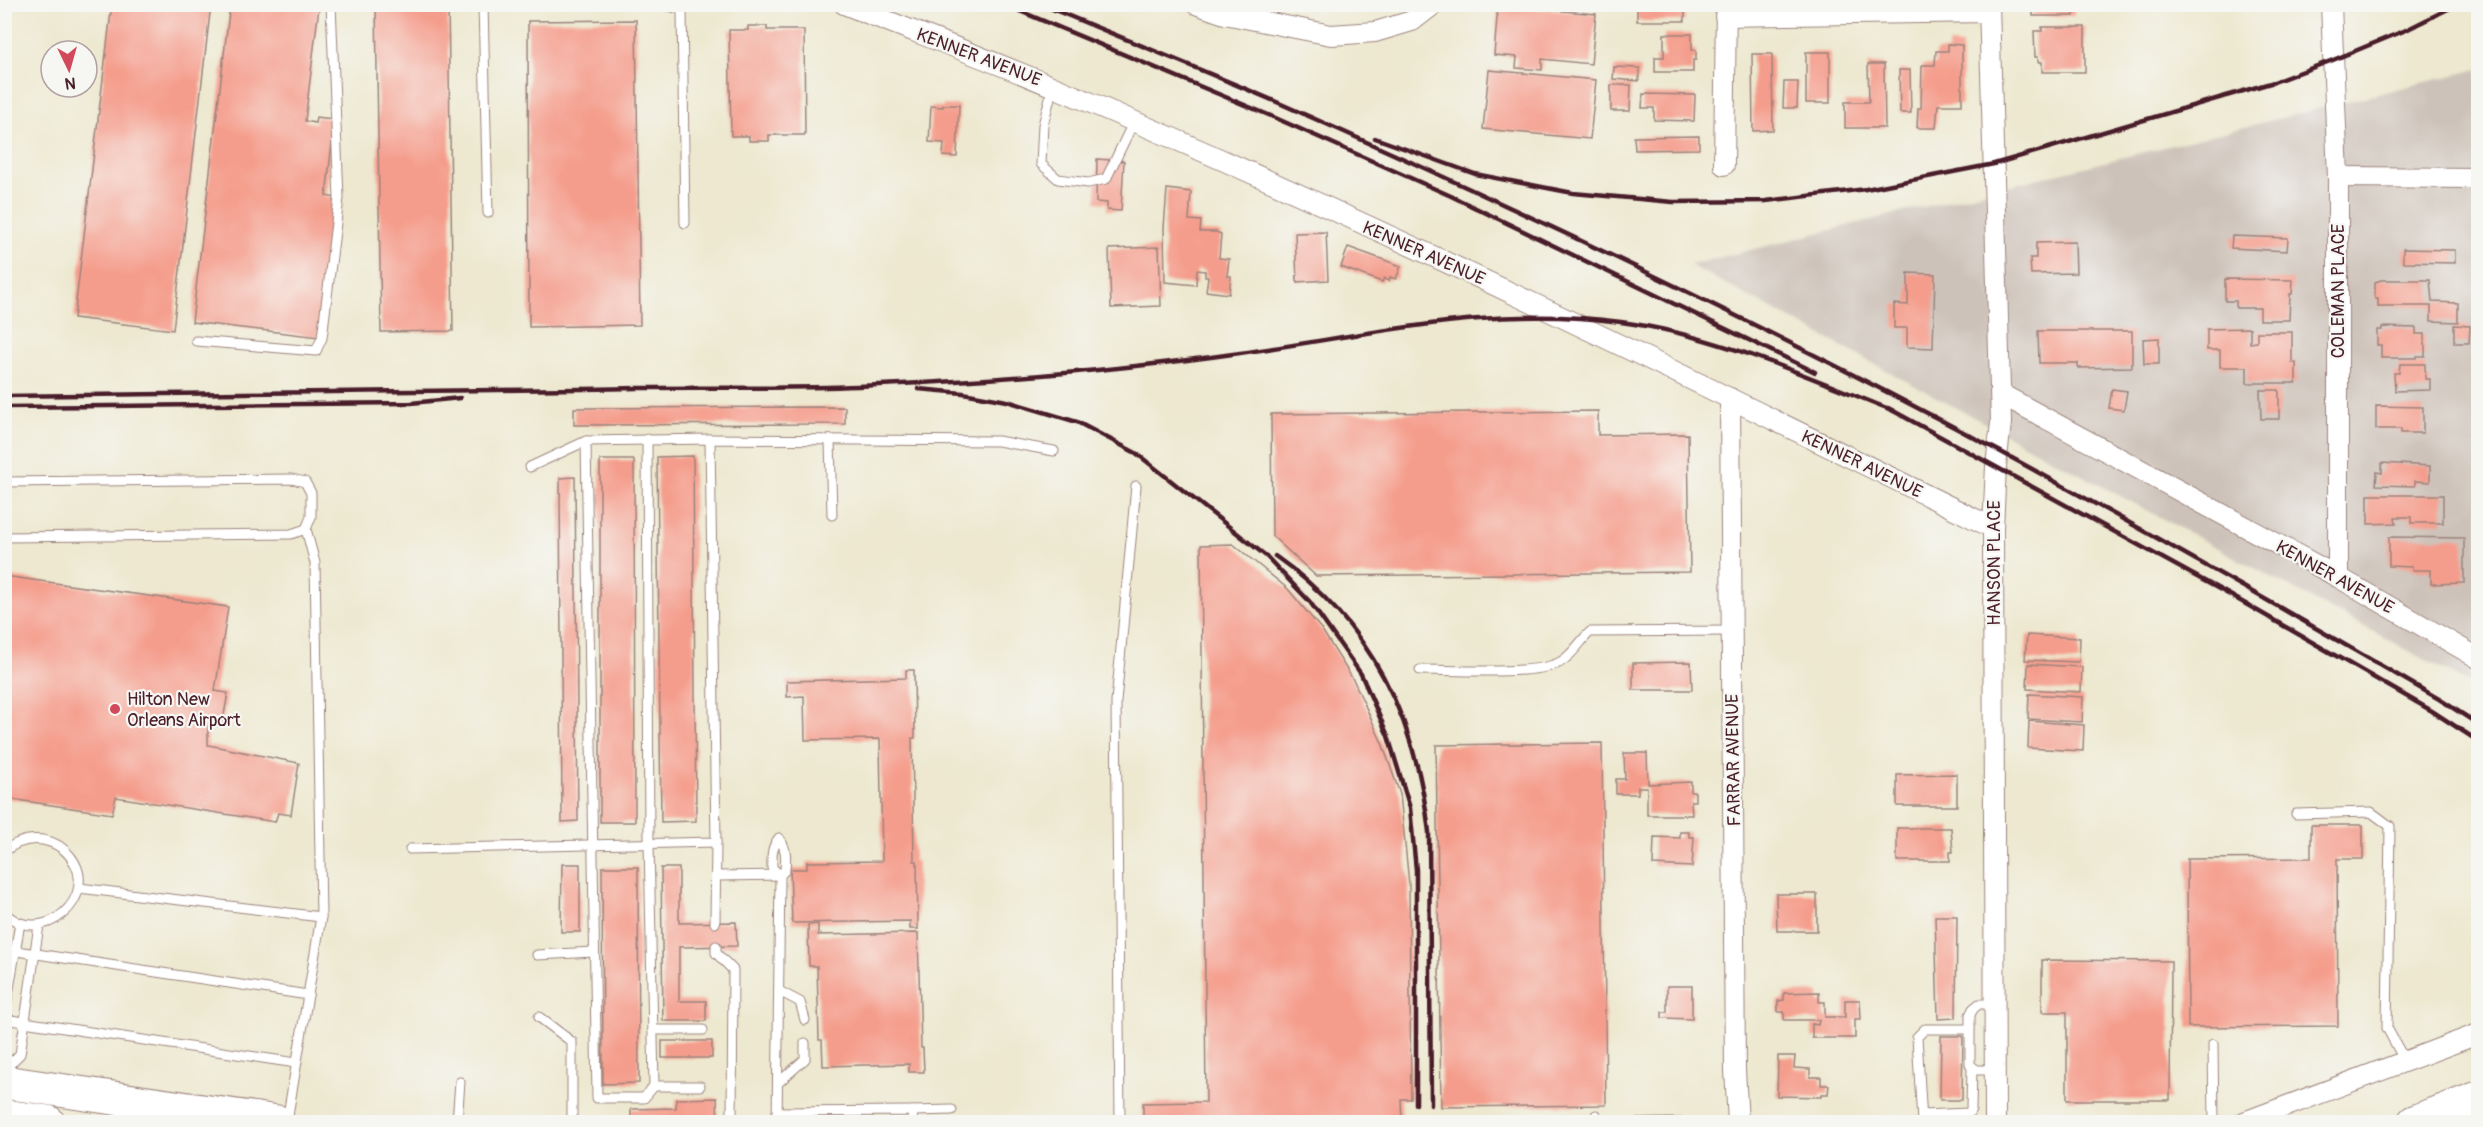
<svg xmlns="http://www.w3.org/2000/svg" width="2483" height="1127" font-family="Pangolin,sans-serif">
	<rect width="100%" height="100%" fill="#f6f6f2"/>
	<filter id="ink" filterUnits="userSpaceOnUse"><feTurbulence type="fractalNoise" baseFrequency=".0167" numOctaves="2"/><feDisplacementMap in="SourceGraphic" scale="12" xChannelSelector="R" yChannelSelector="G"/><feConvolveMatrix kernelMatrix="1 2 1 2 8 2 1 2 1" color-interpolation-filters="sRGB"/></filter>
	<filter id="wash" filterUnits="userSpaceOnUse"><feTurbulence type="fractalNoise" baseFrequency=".008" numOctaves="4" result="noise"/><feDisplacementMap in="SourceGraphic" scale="24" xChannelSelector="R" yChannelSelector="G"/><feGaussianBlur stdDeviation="1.35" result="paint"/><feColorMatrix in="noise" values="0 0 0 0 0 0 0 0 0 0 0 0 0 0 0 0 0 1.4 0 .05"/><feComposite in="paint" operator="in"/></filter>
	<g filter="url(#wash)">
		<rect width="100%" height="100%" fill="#ede8cf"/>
		<path fill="#cdc2b9" d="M2478,69v619l-788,-423z"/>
		<g id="blocks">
			<g fill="#f59d8c">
				<path d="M112,4h99l-38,326 -99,-12z"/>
				<path d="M230,4h68l21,3 -14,114 10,2 1,-6 17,2 1,6 -8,71 10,2 -17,139 -127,-15z"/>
				<path d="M376,4h72l5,327 -72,1z"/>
				<rect x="1637" y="4" width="48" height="17"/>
				<rect x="2033" y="4" width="41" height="12"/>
				<path d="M1498,5l98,9 -5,50 -49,-5v11l-26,-2 1,-11 -23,-2z"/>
				<path d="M636,20l4,305 -111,2 -1,-306z"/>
				<path d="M748,26h19v4h37l1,105h-36v6h-20v-5h-18l-2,-106h19z"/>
				<path d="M2042,27h43v45h-43v-10h-4v-5h-3l-1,-26h8z"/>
				<path d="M1664,34h28v16h4v10h-3v12h-38v-15h9z"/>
				<path d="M1948,44l14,1v60h-24l-2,23h-19l1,-20h3l1,-43h13l1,-14h12z"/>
				<rect x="1806" y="52" width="24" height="51"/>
				<path d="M1752,54h20l1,76 -20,1z"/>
				<path d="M1868,64h16l1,64h-40v-26h24z"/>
				<path d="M1614,67l26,1 -1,13 -26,-2z"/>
				<path d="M1489,70l107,10 -6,59 -107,-10z"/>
				<path d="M1899,70h11l1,43h-11z"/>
				<path d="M1784,82h14l-1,26h-14z"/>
				<path d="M1611,85h20l-1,26h-19z"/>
				<path d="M1643,94l52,1 -1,26 -40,-1v-12h-12z"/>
				<path d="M943,105h16l-2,52 -14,-1 1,-13 -15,-1 2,-36 12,1z"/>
				<path d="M1699,136v13l-64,1 -1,-13z"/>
				<path d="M1097,159l27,2 -3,50 -14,-1v-7l-11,-1z"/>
				<path d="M1167,189l24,3 -2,28 12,1 -1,11h16l5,2 -2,24 10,1 -2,17h4l-2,18 -23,-3 2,-14h-3v-6l-8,-1 -1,15 -31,-3 -1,-54z"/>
				<path d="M1326,232l2,48 -31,2 -2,-49z"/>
				<path d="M2232,236l56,2 -1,13 -56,-3z"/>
				<path d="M2075,242l1,31 -45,1 -1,-16h6v-15z"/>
				<path d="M1159,247l2,59 -50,2 -2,-59z"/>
				<path d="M1348,247l53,19 -5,13 -6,-2 -1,4 -5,-3 -2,4 -41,-15z"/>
				<path d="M2403,249l52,1v13l-52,-1z"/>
				<path d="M1908,273l27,1 -2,74 -26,-1v-19h-13v-24l14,1z"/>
				<path d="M2225,279l68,1 -1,14h-2l-1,26h-29v-12h-24v-7h-11z"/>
				<path d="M2381,280h49l2,22 26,1v19l-27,-1v-15h-53v-7h-3v-17z"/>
				<path d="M2454,325l16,1 -1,17h-15z"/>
				<path d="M2382,327l34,1v6h9v22h-8v2h-36v-13h-4v-15h5z"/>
				<path d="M2250,328v15l7,-1v-10h35v31h4v20h-49v-16h-27v-17h-13v-21z"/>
				<path d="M2038,331h94v36l-54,1v-5h-39z"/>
				<path d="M2159,338v26h-15l-1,-25z"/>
				<path d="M2400,364h25v15h5v11l-35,1 -1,-18h5z"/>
				<path d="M2112,389l15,2 -3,19 -15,-2z"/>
				<path d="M2260,390h19v29h-18z"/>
				<path d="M2376,406l47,1v26h-22v-4h-25z"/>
				<path d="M845,407v17l-271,1v-17z"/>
				<path d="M1598,411v24l90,-1 2,138 -374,4 -44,-40 -1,-122z"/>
				<path d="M693,456l3,365 -35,1 -4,-365z"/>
				<path d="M600,460h34l1,362h-35z"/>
				<path d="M2382,463l48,3v16l-15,-1v5l-39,-1 1,-13 5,1z"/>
				<path d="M575,477l3,344 -16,1 -2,-344z"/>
				<path d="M2368,495h75v28h-32v-6h-16l1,6 -28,1z"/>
				<path d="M2389,537l75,1v45l-33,1v-14h-19v-3l-23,-1z"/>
				<path d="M1233,544l55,45 34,41 32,51 28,62 18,51 9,90 2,215h-10l1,23h-259v-19l63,-1 -5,-557z"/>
				<path d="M4,576l224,31 -13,84 13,2 -6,33 -14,-1v20l91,18 -8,52 -13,-2 -3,9 -159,-25 -4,17 -108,-16z"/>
				<path d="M2027,635l53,3 -1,24 -54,-2z"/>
				<path d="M1691,662l1,28h-59v-27z"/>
				<path d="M2028,664l54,3 -1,25 -54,-3z"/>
				<path d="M906,670h8l1,68h-3l2,123h3l1,68h-8v-8l-118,2 -2,-54h17v-7l75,-1 -2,-122 -75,1 -1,-44 -17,1v-16l119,-3z"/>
				<path d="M2029,694l54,3 -1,25 -54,-3z"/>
				<path d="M2029,721l55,4 -1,26 -55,-3z"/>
				<path d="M1602,743l4,362 -165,2 -5,-362z"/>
				<path d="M1624,753h23l1,31 43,-2v10h4v9h-4l1,14h-45v-28h-9v7h-22v-15h9z"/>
				<path d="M1957,774v32h-60v-31z"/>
				<path d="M2311,825h52v34h-26l1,167 -150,1 -1,-168 124,-1z"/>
				<path d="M1897,828h54l2,24h-3v9h-53z"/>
				<path d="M1680,832h9v5h5l-2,30 -39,-2 1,-28 26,1z"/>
				<path d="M562,864h18v68h-19z"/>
				<path d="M602,867h36l1,216 -36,1z"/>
				<path d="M661,868h18v55l57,-1 1,24 -58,1v54h27v20h-43z"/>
				<path d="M1776,894h41v37h-40z"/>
				<path d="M1935,916h22l-1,102 -18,1z"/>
				<path d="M818,924v11l100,-2 3,115h2l1,24h-15v-8l-86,2 -1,-26h-3l-2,-74h-8l-1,-41z"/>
				<path d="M2042,960l129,1 -1,139h-103v-88h-25z"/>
				<path d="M1667,986h25v33l-30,-1v-6h5z"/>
				<path d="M1819,992v10h6v15h20v-17h15l1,19h-6v19h-43v-14l6,1 1,-5h-35v-8h-6v-11l6,-1v-7z"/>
				<path d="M1941,1036h22l-1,64h-22z"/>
				<rect x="662" y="1041" width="50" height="17"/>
				<path d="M1778,1056h17l-1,12 16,1v8h11v8h8l-1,9h-7v3l-44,-1z"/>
				<path d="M717,1098l1,24h-87v-13l45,-1v-9z"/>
				<path d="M1691,1118v4h-69v-3z"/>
			</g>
		</g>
	</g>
	<g filter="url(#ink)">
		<use href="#blocks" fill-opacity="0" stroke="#9c847d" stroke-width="1.5"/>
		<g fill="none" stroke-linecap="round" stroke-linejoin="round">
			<g stroke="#9c847d" stroke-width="11">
				<g id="lane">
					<path d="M483,4l5,209"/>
					<path d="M663,4l19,6 1,-5"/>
					<path d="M682,10l3,213"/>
					<path d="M1053,86l-10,39 -2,39 17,15 30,4 18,-4 28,-58"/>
					<path d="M196,341l120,10 6,-13 17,-140 -8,-194"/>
					<path d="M647,439l2,404 5,243h46"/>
					<path d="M830,440l2,75"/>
					<path d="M530,467l56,-26"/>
					<path d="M4,482l288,-3 13,3 6,11v24l-5,12 9,34 6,354"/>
					<path d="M4,537l287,-3 15,-5"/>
					<path d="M1420,670c32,0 110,5 136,-6 14,-5 24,-23 34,-32l141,-1"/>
					<path d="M2296,814l75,-2 19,14 -3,202 18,33"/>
					<path d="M410,849l306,-7 -6,-403"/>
					<path d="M4,852c11,-10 24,-14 39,-12 11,2 20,7 27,16 33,41 -30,94 -66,56"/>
					<path d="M716,876l64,-1"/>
					<path d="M79,888l242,29 -34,204"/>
					<path d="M715,923l1,-81"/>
					<path d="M716,946v7l17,17 -1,152"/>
					<path d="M4,949l304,46"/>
					<path d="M537,955l57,-3"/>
					<path d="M779,991l21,11 5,18"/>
					<path d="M539,1017l33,25v80"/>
					<path d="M4,1018l16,-95"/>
					<path d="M4,1019l292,44"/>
					<path d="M653,1030h50"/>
					<path d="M2213,1044l1,78"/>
					<path d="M6,1068l14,-14 19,-129"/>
					<path d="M1995,1070h-18l-7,-5v-50l3,-6 6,-5h16"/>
					<path d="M778,1083l27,-24v-16"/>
					<path d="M654,1086l-10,12h-47l-11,-657 124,-2 288,2 56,10"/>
					<path d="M913,1111l39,-1"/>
					<path d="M777,1112l136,-1 -1,11"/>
					<path d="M1922,1115l47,-2 2,-4 1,-41"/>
					<path d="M457,1122l3,-40"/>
					<path d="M777,1122l3,-247 5,-5c1,-13 2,-21 -6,-32 -8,10 -7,18 -7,30l8,7"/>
					<path d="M1120,1122l-4,-420 20,-216"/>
					<path d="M1596,1122v-7"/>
					<path d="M1922,1122l-5,-85 8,-8h45"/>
				</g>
			</g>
			<g stroke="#9c847d" stroke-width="22">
				<g id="street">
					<path d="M844,4c70,28 142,54 212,84 318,134 628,287 937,440"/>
					<path d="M1196,4l29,10 106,21 44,-3 37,-11 22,-17"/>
					<path d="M1989,4l12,419 -5,43 -3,62 2,594"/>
					<path d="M2331,4l7,173v400"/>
					<path d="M1725,16l264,-4"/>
					<path d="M1724,165l2,-161"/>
					<path d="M2338,177l140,1"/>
					<path d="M2001,394l337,183 140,81"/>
					<path d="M1730,398l5,672 3,52"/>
					<path d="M2244,1122l234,-88"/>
				</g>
			</g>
			<g stroke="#9c847d" stroke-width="35">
				<g id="highway">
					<path d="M4,1082l274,40"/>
					<path d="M4,1116l44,6"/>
					<path d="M2414,1122l64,-24"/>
				</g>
			</g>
			<use href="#lane" stroke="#fff" stroke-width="9"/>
			<use href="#street" stroke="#fff" stroke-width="20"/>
			<use href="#highway" stroke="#fff" stroke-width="33"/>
			<g stroke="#4a1f2b" stroke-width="4.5">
				<path d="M1003,4l268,112 180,80 364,176"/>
				<path d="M1040,4c80,33 160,65 239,99 245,108 487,223 722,349 147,80 293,163 438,247l39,25"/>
				<path d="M1375,138l100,36 98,19 100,9 93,-1 100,-12 128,-25 280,-82 59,-22 73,-30 52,-26"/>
				<path d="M918,389l45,4 44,8 70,21 59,31 130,103 44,46 51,72 27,62 22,72 6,62v234"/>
				<path d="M4,396c212,-4 423,-4 634,-8 73,-1 147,1 220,-2 128,-5 256,-15 382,-33 130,-18 249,-49 381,-31 96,13 184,54 273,89"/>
				<path d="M4,407l407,-4 49,-5"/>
				<path d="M1888,408l342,187 202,116 46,30"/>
				<path d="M1275,556c96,67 141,162 154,276l2,273"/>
			</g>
		</g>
	</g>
	<circle fill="#d1495b" stroke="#f6f6f2" stroke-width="2" cx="115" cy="709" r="6"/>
	<g text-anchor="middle" stroke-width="4.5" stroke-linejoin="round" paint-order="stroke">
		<g font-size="18" fill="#4a1f2b" stroke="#f6f6f2">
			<text transform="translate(979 57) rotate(21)" y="6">KENNER AVENUE</text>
			<text transform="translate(1424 253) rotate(24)" y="6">KENNER AVENUE</text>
			<text transform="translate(2338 291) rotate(-90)" y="6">COLEMAN PLACE</text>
			<text transform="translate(1862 464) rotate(26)" y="6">KENNER AVENUE</text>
			<text transform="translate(1994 563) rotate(-90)" y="6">HANSON PLACE</text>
			<text transform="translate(2335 577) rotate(29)" y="6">KENNER AVENUE</text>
			<text transform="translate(1733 760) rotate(-91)" y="6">FARRAR AVENUE</text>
		</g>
		<g font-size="18" fill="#4a1f2b" stroke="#f6f6f2" text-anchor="start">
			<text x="127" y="705">Hilton New<tspan x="127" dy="21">Orleans Airport</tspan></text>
		</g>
	</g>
	<rect width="2483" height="1127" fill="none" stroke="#f6f6f2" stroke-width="24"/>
	<g transform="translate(69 69) rotate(175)"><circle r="28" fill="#f6f6f2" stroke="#b1a0a2" stroke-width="1.5"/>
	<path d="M0-4.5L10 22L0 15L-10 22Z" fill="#d1495b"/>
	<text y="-9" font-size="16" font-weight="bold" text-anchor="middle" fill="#4a1f2b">N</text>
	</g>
</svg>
